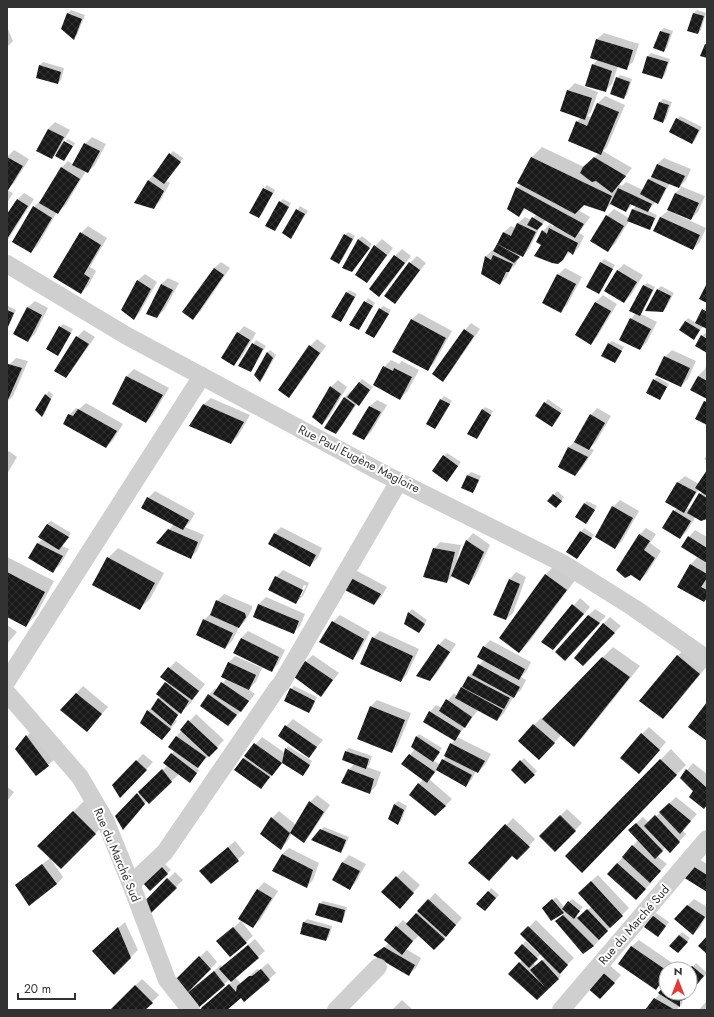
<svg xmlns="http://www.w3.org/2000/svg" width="714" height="1017" font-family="Jost,sans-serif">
	<defs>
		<pattern id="building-cross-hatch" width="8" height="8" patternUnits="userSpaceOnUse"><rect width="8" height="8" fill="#191919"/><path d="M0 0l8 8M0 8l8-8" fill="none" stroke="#323232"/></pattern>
	</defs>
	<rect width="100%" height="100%" fill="#fff"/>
	<g fill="#0003" fill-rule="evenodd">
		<path d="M71,10l14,5 -8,20 -3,3 -12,-10 6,-15z"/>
		<path d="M697,10l9,3 -5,17 -3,3 -4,-20z"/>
		<path d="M7,27l6,14 -6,6z"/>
		<path d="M664,28l9,3 -6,17 -4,3 -8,-3 6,-17z"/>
		<path d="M604,33l35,11 -6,18 -7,6 -8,-2 -6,18 -7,7 -12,-26 5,-6 -1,-20z"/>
		<path d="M651,53l19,6 -5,16 -3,3 -19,-6 5,-16z"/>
		<path d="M43,62l21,6 -3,12 -3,3 -21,-6 3,-12z"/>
		<path d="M620,75l12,4 -5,16 -4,3 -6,-20z"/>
		<path d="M575,83l23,9 -7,20 -4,4 5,2 6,-15 7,-7 20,9 -18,42 -4,4 29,17 -13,16 3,2 4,-4 17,8 6,-11 4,-3 4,-12 7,-6 27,11 -5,11 -6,6 25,10 -7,16 -7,7 -21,-9 -1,1 37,17 -6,14 -7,7 -39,-18 6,-14 8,-6 7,-18 6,-5 -11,-5 -9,16 -3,4 -2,-2 -8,10 9,4 -5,11 -3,3 -20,-8 -14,23 -7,6 -16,-9 15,-25 7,-7 15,9 4,-9 3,-3 -3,-2 -7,7 -15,-7 -7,7 -20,-7 -6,6 12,7 -11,16 5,3 -5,11 -6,7 -3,-2 -7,7 -21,-14 1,-14 7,-7 3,3 1,-2 -8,-5 -5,5 -12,24 -6,7 -2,-1 -2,2 -3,7 -6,6 -3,7 -7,7 -18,-11 4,-17 7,-6 1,1 10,-19 7,-6 5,2 2,-5 7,-6 6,3 6,-6 -11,-6 -7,8 -2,-28 4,-4 -2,-1 13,-26 10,-10 42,20 15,-14 -22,-31 4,-5 -20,-7 7,-20z"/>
		<path d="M663,99l9,3 -6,17 -3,3 -9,-3 6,-17z"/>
		<path d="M680,116l22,11 -7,13 -3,3 -15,-24z"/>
		<path d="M55,122l15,8 -8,13 2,-1 9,5 -9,13 -5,-10 -7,8 -4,-29z"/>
		<path d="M92,137l14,7 -11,21 -7,7 -2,-1 -21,35 -8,6 -19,33 -7,7 3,-45 7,-7 20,-32 7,-7 6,4 11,-21z"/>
		<path d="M68,139l7,4 -1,3 -8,-5z"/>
		<path d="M14,150l15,9 -15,24 -7,7v-33z"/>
		<path d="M173,151l10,7 -17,23 4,2 -10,18 -7,7 -5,-27z"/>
		<path d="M267,185l8,5 -13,24 -4,3 -8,-5z"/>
		<path d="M7,190l6,3 -6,10z"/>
		<path d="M24,193l10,6 -27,42v-25l11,-17z"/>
		<path d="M283,199l8,4 -17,27 6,-28z"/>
		<path d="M300,206l8,5 -17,26 -8,-4z"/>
		<path d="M88,226l19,12 -17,29 6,4 -8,15 -7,7v-60z"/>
		<path d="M348,232l7,4 -13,24 -3,3 6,-28z"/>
		<path d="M362,236l10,8 -17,24 -11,-1 15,-28z"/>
		<path d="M382,239l11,9 -20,26 -6,7 8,-35z"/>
		<path d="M402,249l9,7 -25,33 -7,7 16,-40z"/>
		<path d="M417,256l9,7 -25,33 -6,7 -9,-7 24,-33z"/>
		<path d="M604,259l11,6 -13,24 -14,-2 13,-25z"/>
		<path d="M221,262l9,6 -30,44 -7,6 -9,-6 30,-44z"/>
		<path d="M624,264l19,11 -12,20 -7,7 -7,-31z"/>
		<path d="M565,268l17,9 -15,28 -7,6 -2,-36z"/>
		<path d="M145,274l12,8 -17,30 -6,7 -12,-9 16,-30z"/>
		<path d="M168,278l11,5 -15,27 -7,7 4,-33z"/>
		<path d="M647,283l8,4 -14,27 16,8 -10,20 -7,7 -9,-30 5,-6 7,-27z"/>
		<path d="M661,286l13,7 -8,15 -3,3 -5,-22z"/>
		<path d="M349,290l8,4 -16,27 5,-28z"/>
		<path d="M603,295l14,9 -20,33 -6,6 -15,-8 20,-33z"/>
		<path d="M368,298l7,5 -16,26 -8,-4z"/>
		<path d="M35,301l13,7 -13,26 -7,6 -14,-7 14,-26z"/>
		<path d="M8,306l8,4 -9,20v-23z"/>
		<path d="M383,306l8,4 -14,24 -3,3 6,-28z"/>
		<path d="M706,307l1,21 -4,-2 -9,13 -9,-18 3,-3 8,5z"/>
		<path d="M419,313l33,18 -18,32 -7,7 -33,-18 18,-33z"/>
		<path d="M471,323l9,6 -31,45 -6,6 22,-50z"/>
		<path d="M63,324l10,5 -12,22 -3,3 2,-27z"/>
		<path d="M244,326l12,7 -15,25 -7,6 4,-31z"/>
		<path d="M84,330l11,7 -23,33 -6,7 11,-40z"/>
		<path d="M705,333l2,1v18l-5,-16z"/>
		<path d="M317,339l9,7 -31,44 -7,6 22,-50z"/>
		<path d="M256,340l10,6 -13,22 -3,3 -11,-6z"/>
		<path d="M612,341l12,6 -9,15 -7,-18z"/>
		<path d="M270,350l6,5 -13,23 -3,3 7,-28z"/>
		<path d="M672,350l24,11 -8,18 -7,7 -16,-29z"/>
		<path d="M16,358l12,3 -15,35 -6,6v-32l2,-5z"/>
		<path d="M391,360l8,4 3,-3 17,9 -12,22 -7,6 -16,-31z"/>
		<path d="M707,364v34l-16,-8 7,-14 7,-7z"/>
		<path d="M134,369l35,19 -16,27 -7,7 -33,-18 14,-28z"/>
		<path d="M657,377l12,7 -9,15 -6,-19z"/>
		<path d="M362,379l11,8 -12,15 -4,2 -15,22 -7,7 10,-36 6,-6h1z"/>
		<path d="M338,380l9,7 -18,30 -7,7 -9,-7 18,-30z"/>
		<path d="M49,391l4,4 -8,18 -3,3 4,-21z"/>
		<path d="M444,396l8,5 -14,24 -3,3 6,-28z"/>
		<path d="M211,398l39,17 -12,21 -7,7 -41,-17 14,-22z"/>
		<path d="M548,399l15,11 -8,13 -19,-7z"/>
		<path d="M377,400l10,5 -16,27 -7,7 -10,-6 16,-27z"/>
		<path d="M86,403l37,21 -10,16 -7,7 -37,-32 7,-7 3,1z"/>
		<path d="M485,407l8,4 -16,27 5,-28z"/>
		<path d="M597,408l14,8 -15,26 -6,6 4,2 -12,18 -7,7 -16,-9 10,-19 7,-7 15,-25z"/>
		<path d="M9,451l8,6 -10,17v-21z"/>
		<path d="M447,453l14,9 -14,19 -3,-25z"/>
		<path d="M707,455v6l-3,-2z"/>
		<path d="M471,472l10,4 -6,13 -3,3 -10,-4 6,-13z"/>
		<path d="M707,472v46l-11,-2 -9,15 -7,7 -6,-27 3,-3 -10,-6 11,-20 7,-6 14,8zM699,489l3,2 -12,19 -3,-2z"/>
		<path d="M155,491l40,22 -5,9 -5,5 19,8 -7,16 -6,6 -22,-27 5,-6 -26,-26z"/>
		<path d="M557,491l7,6 -5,7 -5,-9z"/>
		<path d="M620,500l19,11 -17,30 -7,7 -2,-41z"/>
		<path d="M587,501l10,5 -11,17 -2,-19z"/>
		<path d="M51,521l20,12 -9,13 7,3 -9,16 -7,6 -16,-27 6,-5 4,-15z"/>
		<path d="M281,527l41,21 -5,11 -7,6 -35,-32z"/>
		<path d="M584,528l10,7 -17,23 -10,-7z"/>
		<path d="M646,528l10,6 -6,9 11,8 -14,22 -7,7 -1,-45z"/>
		<path d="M695,530l12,7v61l-3,3 -26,-15 13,-22 8,-8 -10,-19z"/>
		<path d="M473,533l17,12 -15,32 -7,7 -15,-9 -6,7 -13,-33 6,-7 21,3 -4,15 2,1 8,-21z"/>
		<path d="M118,548l46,25 -14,26 -11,10 -31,-51z"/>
		<path d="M7,557l47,24 -18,34 -10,11 -19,-10z"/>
		<path d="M556,564l20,15 -47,63 -10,10 -19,-14 46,-64z"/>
		<path d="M283,570l26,13 -6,13 -7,6 -20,-25zM304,585l2,1 -5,10h-2z"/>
		<path d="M357,571l30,16 -6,10 -7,7 -30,-16z"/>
		<path d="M516,572l10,5 -13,36 -7,6 -11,-5 15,-35z"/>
		<path d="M224,594l28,12v3l-6,11 -7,7 -7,14 -7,7 -21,-28 7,-7 6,-12z"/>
		<path d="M266,597l39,17 -5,12 -7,7 -39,-17 5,-12z"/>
		<path d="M580,598l10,9 -31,35h-16z"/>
		<path d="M412,609l15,11 -6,9 -12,-17z"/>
		<path d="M595,609l11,7 -34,37 16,-37z"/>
		<path d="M340,615l30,17 -11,20 -6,6 -20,-36z"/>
		<path d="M610,617l11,9 -38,38 20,-40z"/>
		<path d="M7,625l10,7 -10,12z"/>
		<path d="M248,631l37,19 -7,14 -7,7 -37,-19 7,-14z"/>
		<path d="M380,631l39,18 -12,25 -6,7 -40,-18 12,-25z"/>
		<path d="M445,638l11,6 -19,29 -7,7 9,-35z"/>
		<path d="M490,640l41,22 -5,10 -5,5 5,3 -5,10 -7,6 -10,17 -7,7 -19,-10 -21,27 34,17 -6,11 -7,7 -2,-1 -4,8 -7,7 -28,-16 -8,9 23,20 -7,7 -35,-11 13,-16 -21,-15 13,-15 1,-12 3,-3 23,14 -9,12 7,5 6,-9 5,-12 4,-4 -25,-28 6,-7 6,3 12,-15 3,3 12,-20 15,-16v-13z"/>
		<path d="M688,646l19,20 -34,42 -11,10 15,-62z"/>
		<path d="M613,647l27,19 -56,70 -10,10 -13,-11 -15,17 -27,-11 15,-16 7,-7 2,2z"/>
		<path d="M313,655l26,18 -18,22 -26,-19 11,-15z"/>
		<path d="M235,656l27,12 -6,14 -8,7 7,5 -8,10 -19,21 -19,-30 6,-7 2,2 10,-12 1,-15z"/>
		<path d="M176,661l29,23 -17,22 -8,6 -5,8 2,1 -15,18 -21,-16 7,-12 7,-7 5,-7 7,-16 -6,-4z"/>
		<path d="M83,686l25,21 -21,24 -26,-21z"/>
		<path d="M294,686l23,11 -5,12 -3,3 -18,-23z"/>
		<path d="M377,700l34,13 -13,32 -7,7 -20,-46z"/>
		<path d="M196,714l28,26 -27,28 2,2 -9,12 -11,-8 -30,29 -2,-2 -17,21 -14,-6 52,-51 -3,-2 9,-12 2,-14z"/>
		<path d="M293,719l30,21 -14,16 -30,-20 7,-10z"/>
		<path d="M649,727l17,15 -20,24 -4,-32z"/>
		<path d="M33,729l22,30 -19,16 -19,-26z"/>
		<path d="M262,737l23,16 1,-4 2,-3 24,15 -6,11 -23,-10 -22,26 -18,-29z"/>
		<path d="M349,748l23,8 -3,9 -2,2 14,5 -5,14 -7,7 -20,-23 5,-6 -11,-4 3,-9z"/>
		<path d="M671,749l15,16 -104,106 -16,-15z"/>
		<path d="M143,754l10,8 -26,28 -14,-5z"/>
		<path d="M524,758l13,13 -12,12 -13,-13z"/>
		<path d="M693,763l14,11v31l-3,3 -10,-18 -7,-20z"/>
		<path d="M7,787l7,5 -7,9z"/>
		<path d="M317,795l13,10 -20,30 -6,6 -12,-8 -5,9 -6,6 -20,-14 11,-16 7,-7 17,14 14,-23z"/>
		<path d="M676,797l21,17 -15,16 4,4 -10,11 -10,2 -9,9 10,8 -16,17 1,1 -10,10 -34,-18 30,-34 -9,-10 14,-13 6,6z"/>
		<path d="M84,801l22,22 -45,45 -9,-9 -1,1 12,17 -6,7 -41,2 34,-28 -11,-12z"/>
		<path d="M398,801l9,5 -6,15 -3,3 -9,-6 6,-14z"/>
		<path d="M567,809l15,14 -27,28 -15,-15z"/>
		<path d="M513,818l22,21 -18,20 -5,-4 -42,8z"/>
		<path d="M324,827l25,10 -5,11 -4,4 -19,-22z"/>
		<path d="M235,841l10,12 -34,30 -10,-12z"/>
		<path d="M289,848l30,15 -6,17 -7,7 -24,-33z"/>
		<path d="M349,855l17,9 -10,18 -6,7 -17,-9 10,-18z"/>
		<path d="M699,859l8,5v27l-22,-14z"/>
		<path d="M165,864l6,6 -21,19 -6,-6z"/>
		<path d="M403,870l17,15 -14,16 -9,-24z"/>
		<path d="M175,872l8,8 -32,32 -8,-8z"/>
		<path d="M598,875l31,33 -19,19 -16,19 -11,7 -26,-32 8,-9 -13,7 -6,-14 10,-8 8,10 8,-8 11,8 -7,8 3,3 13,-12 -6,-20z"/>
		<path d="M264,882l14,9 -18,29 -7,7 -14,-9 19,-29z"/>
		<path d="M491,888l8,7 -11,12v-15z"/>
		<path d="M435,893l27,25 -21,24 -22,-7 -13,14 15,9 -5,10 -7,6 -34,-19 14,-12 7,-16 7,-7 4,4z"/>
		<path d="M694,899l13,8v8l-7,12 -7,7 -6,-28z"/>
		<path d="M323,901l24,6 -3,11 -3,3 -21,-17z"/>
		<path d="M656,913l13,9 -8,11 -8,-17z"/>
		<path d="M307,919l25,7 -3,11 -3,3 -25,-7 3,-11z"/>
		<path d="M536,920l38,38 -15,15 2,3 -14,13 -37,-15 12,-14 -7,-7 11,-12 12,12 2,-1 -18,-18zM541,954l4,4 -9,8 -3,-4z"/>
		<path d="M241,921l12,15 -7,6 -28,-1z"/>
		<path d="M125,922l13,28 -24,23 -14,-29z"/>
		<path d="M682,932l8,6 -9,11 -2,-14z"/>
		<path d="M255,939l10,12 -30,26 6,7 16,-15 3,1 8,-7 8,10 -32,28 -3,-4 -16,13h-21l5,-8 23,-20 -2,-3 -33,29 -26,-23 36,-35 10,12 -26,26 1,1 29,-24 1,2z"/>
		<path d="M639,940l36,25 -4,4h-5v8l-11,12 -35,-25 12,-18z"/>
		<path d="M696,963l11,10 -13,13 -4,-3v-13z"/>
		<path d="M608,964l13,11 -14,16 -20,-4z"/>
		<path d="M142,979l17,16 -15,15h-33z"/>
		<path d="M666,986v7h20l2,2 -5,4 -1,5 -6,6h-30z"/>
		<path d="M402,1000l11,10h-21z"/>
		<path d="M707,1001v9h-8l4,-5z"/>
	</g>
	<g fill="url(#building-cross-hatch)">
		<path d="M67,13l15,6 -8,21 -13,-11z"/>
		<path d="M693,13l11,3 -6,18 -11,-3z"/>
		<path d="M660,31l10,3 -6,18 -11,-4z"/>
		<path d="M596,39l37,11 -6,20 -37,-12z"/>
		<path d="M705,44l2,1v13l-7,-2z"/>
		<path d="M647,56l21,6 -6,17 -20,-6z"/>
		<path d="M592,64l20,7 -6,21 -21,-6z"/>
		<path d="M39,65l22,7 -3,12 -22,-6z"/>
		<path d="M616,77l14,5 -6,17 -14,-5z"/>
		<path d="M567,90l25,8 -7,22 -25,-9z"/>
		<path d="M659,102l10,3 -6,18 -10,-4z"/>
		<path d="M597,103l22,9 -18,43 -33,-14 8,-20 11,5z"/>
		<path d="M676,118l23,12 -7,14 -23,-12z"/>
		<path d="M48,129l16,8 -12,22 -16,-8z"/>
		<path d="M64,141l9,5 -9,15 -9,-5z"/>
		<path d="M84,143l16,8 -12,22 -16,-8z"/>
		<path d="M169,153l12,9 -17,22 -11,-8z"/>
		<path d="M7,157l16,9 -16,26z"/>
		<path d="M531,157l81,39 -7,16 -21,-7 -9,9 -58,-31z"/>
		<path d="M594,157l32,19 -14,17 -16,-12 -4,1 -12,-9 3,-6z"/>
		<path d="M657,164l28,12 -6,12 -28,-11z"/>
		<path d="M61,167l19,12 -22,35 -19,-11z"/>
		<path d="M648,179l18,9 -8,16 -18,-10z"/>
		<path d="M148,180l16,11 -10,18 -20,-6z"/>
		<path d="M516,187l68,37 -9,14 -51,-30 -5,9 -12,-8z"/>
		<path d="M263,188l10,5 -14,25 -10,-5z"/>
		<path d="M618,188l34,16 -4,8 -18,-8 -4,8 -16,-8z"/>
		<path d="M675,193l24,10 -8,17 -24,-10z"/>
		<path d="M17,199l11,7 -21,33v-25z"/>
		<path d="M279,201l10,6 -14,24 -10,-5z"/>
		<path d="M33,206l19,12 -21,35 -19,-11z"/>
		<path d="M296,209l9,5 -14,25 -9,-6z"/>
		<path d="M632,209l23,9 -5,12 -23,-9z"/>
		<path d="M606,215l18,11 -16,26 -18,-11z"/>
		<path d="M532,217l11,7 -6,6 -10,-5z"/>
		<path d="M660,217l40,18 -7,15 -40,-19z"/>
		<path d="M517,223l19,9 -13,25 -26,-13 6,-12 8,4z"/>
		<path d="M549,228l29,15 -5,12 -5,-4 -5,9 -5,4 -6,-1 -18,-7 7,-11 -5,-3 6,-12 5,4z"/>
		<path d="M80,232l21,13 -17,29 6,4 -9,16 -28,-17z"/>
		<path d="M344,234l9,5 -14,25 -9,-5z"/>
		<path d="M358,239l12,9 -18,24 -10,-4z"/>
		<path d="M497,244l23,13 -6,6 -21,-12z"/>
		<path d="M374,245l13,10 -20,28 -12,-8z"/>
		<path d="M394,255l11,8 -26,34 -10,-8z"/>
		<path d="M493,255l20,9 -4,8h-3l-6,13 -19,-11 4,-18 6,4z"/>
		<path d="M409,262l11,8 -25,34 -11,-8z"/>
		<path d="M600,262l13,7 -14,25 -13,-7z"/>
		<path d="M214,268l10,7 -31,45 -11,-8z"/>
		<path d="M617,270l20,12 -13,21 -20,-12z"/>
		<path d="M557,274l19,10 -15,29 -19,-10z"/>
		<path d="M137,280l14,9 -17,31 -13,-10z"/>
		<path d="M707,283v20l-8,-4z"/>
		<path d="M161,284l12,6 -16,28 -11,-4z"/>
		<path d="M643,285l10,5 -13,26 -11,-5z"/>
		<path d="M657,289l14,7 -8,16 -18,-1z"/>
		<path d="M346,292l9,5 -14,25 -10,-5z"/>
		<path d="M364,301l9,5 -14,24 -10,-5z"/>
		<path d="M595,302l16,9 -20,34 -16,-10z"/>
		<path d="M27,307l15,8 -14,27 -15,-8z"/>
		<path d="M379,308l10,6 -15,24 -9,-5z"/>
		<path d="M702,309l5,3v17l-12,-6z"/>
		<path d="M7,310l7,3 -7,16z"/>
		<path d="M630,318l21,11 -11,21 -21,-10z"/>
		<path d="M411,319l35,19 -18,33 -36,-19z"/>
		<path d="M685,321l15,9 -6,10 -15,-10z"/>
		<path d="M59,326l12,7 -13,23 -12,-7z"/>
		<path d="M464,329l10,7 -31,46 -11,-8z"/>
		<path d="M237,332l13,8 -16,26 -13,-8z"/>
		<path d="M701,335l6,4v14l-12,-7z"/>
		<path d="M76,336l13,8 -23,34 -12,-7z"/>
		<path d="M252,343l11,6 -12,23 -13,-6z"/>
		<path d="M608,343l14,8 -7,12 -14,-7z"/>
		<path d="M309,345l11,8 -31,45 -11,-8z"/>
		<path d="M267,352l6,6 -13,24 -6,-7z"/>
		<path d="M664,356l26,12 -9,19 -26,-12z"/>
		<path d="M8,364l14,4 -15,34v-35z"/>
		<path d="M383,366l10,5 1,-3 18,9 -12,23 -27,-15z"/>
		<path d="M126,376l37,19 -17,28 -34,-19z"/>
		<path d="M698,376l9,5v18l-17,-9z"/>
		<path d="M653,379l14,8 -7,13 -14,-7z"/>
		<path d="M359,382l11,8 -11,16 -12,-9z"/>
		<path d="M330,386l11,8 -19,31 -10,-8z"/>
		<path d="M45,394l6,5 -9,18 -7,-7z"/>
		<path d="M344,397l11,8 -19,29 -12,-6z"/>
		<path d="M440,399l10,5 -15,25 -9,-5z"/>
		<path d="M704,401l3,1v23l-12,-6z"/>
		<path d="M544,402l17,11 -9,14 -17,-11z"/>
		<path d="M203,404l41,18 -13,22 -42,-18z"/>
		<path d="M369,406l12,6 -17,28 -12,-6z"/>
		<path d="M78,409l39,22 -11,17 -43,-24 5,-10 5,2z"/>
		<path d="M482,409l9,6 -14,24 -10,-5z"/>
		<path d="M590,414l15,9 -16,27 -15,-8z"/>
		<path d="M568,447l20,10 -13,19 -17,-9z"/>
		<path d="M443,455l15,11 -11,16 -15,-11z"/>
		<path d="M707,470v26l-12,-8z"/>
		<path d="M467,475l12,5 -6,13 -12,-5z"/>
		<path d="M677,482l19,10 -12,21 -19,-11z"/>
		<path d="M699,493l8,5v21l-6,2 -14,-8z"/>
		<path d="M553,494l9,7 -6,7 -9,-7z"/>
		<path d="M147,497l42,23 -6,10 -42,-22z"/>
		<path d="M584,503l11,7 -9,14 -11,-7z"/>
		<path d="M612,506l21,12 -18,31 -20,-12z"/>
		<path d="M673,510l18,11 -11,18 -18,-11z"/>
		<path d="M47,524l22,13 -10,13 -21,-13z"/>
		<path d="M168,529l30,13 -7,17 -35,-16z"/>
		<path d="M580,531l12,7 -15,21 -11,-7z"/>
		<path d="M274,533l42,22 -6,12 -42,-23z"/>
		<path d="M639,534l11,7 -6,9 11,8 -15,23 -9,-6 -6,3 -9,-8z"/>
		<path d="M688,536l19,12v15l-26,-16z"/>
		<path d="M466,540l18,12 -15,33 -18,-9z"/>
		<path d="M37,543l26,13 -10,17 -25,-15z"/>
		<path d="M433,548l22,4 -8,31 -24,-6z"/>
		<path d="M107,557l48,26 -15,27 -48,-25z"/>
		<path d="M690,564l17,10v4l-6,9 6,3v8l-3,4 -27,-15z"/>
		<path d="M7,572l38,20 -19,35 -19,-10z"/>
		<path d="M545,574l22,16 -48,63 -20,-15z"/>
		<path d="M275,576l28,14 -7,14 -28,-14z"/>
		<path d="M349,577l32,17 -7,11 -31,-16z"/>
		<path d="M509,579l11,5 -14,36 -13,-5z"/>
		<path d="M216,600l29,13 1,4 -7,11 -29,-13z"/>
		<path d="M258,604l41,17 -5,13 -41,-17z"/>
		<path d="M572,604l12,10 -31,36 -12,-8z"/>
		<path d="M408,612l17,12 -6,9 -15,-9z"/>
		<path d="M588,615l12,8 -35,38 -10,-9z"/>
		<path d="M203,619l30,14 -8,16 -29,-14z"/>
		<path d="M332,621l32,18 -11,21 -34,-18z"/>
		<path d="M603,623l12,10 -32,33 -9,-8z"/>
		<path d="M372,637l41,19 -12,26 -41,-18z"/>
		<path d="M241,638l38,19 -7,15 -39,-19z"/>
		<path d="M438,644l12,8 -20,29 -14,-5z"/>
		<path d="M483,646l42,23 -6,11 -42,-23z"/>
		<path d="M677,655l23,19 -37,45 -24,-18z"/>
		<path d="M602,657l28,20 -56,70 -32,-28z"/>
		<path d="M305,661l28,19 -12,17 -27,-20z"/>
		<path d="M228,662l28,13 -7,15 -28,-13z"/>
		<path d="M478,664l42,23 -6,11 -42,-23z"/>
		<path d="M168,667l31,24 -7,9 -32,-23z"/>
		<path d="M468,676l42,22 -6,11 -42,-22z"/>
		<path d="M165,682l24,19 -8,13 -25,-20z"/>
		<path d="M221,682l28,19 -8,11 -28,-18z"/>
		<path d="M461,687l42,23 -6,11 -42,-23z"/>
		<path d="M290,688l25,13 -6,12 -25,-12z"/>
		<path d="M76,693l26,21 -15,18 -27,-22z"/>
		<path d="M208,694l29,21 -9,11 -28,-20z"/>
		<path d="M158,698l20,17 -7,11 -20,-17z"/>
		<path d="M446,699l26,18 -7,11 -26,-17z"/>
		<path d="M707,702v39l-19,-14z"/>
		<path d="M370,706l35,14 -13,33 -35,-14z"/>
		<path d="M147,710l24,19 -9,11 -22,-17z"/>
		<path d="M429,711l32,20 -6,10 -32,-19z"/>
		<path d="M188,720l30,28 -9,9 -29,-27z"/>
		<path d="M533,724l22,19 -16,17 -21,-19z"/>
		<path d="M285,725l32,22 -8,11 -31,-22z"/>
		<path d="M641,733l19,17 -21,24 -19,-16z"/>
		<path d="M26,735l23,31 -13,10 -21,-27z"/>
		<path d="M176,736l30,21 -8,11 -30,-21z"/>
		<path d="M416,736l24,16 -7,10 -22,-15z"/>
		<path d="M254,743l28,20 3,-15 25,17 -7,11 -21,-13 -10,13 -28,-20z"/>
		<path d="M450,743l35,18 -7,12 -34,-17z"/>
		<path d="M345,751l24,8 -3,10 -24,-9z"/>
		<path d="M171,753l26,20 -7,10 -27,-20z"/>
		<path d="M409,754l26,18 -8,11 -26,-19z"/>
		<path d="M243,758l27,19 -9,12 -27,-19z"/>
		<path d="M442,759l30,16 -6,12 -30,-17z"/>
		<path d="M660,759l17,16 -95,98 -17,-17z"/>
		<path d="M136,760l11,10 -27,28 -8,-13z"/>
		<path d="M520,760l15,15 -10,9 -14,-14z"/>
		<path d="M162,769l10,13 -23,22 -11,-12z"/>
		<path d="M348,769l26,10 -4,15 -29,-11z"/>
		<path d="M686,769l21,19v17l-3,4 -15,-12 4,-6 -13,-13z"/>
		<path d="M418,783l28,23 -11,10 -26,-21z"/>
		<path d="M137,793l8,11 -22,26 -8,-14z"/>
		<path d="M309,801l15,11 -20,31 -14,-10z"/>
		<path d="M669,803l22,18 -11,13 -21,-22z"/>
		<path d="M394,804l10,6 -6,15 -10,-6z"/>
		<path d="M73,811l23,23 -35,35 -24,-23z"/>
		<path d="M560,815l16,16 -21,21 -16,-16z"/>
		<path d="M655,815l25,27 -10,11 -26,-27z"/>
		<path d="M271,817l19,16 -9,17 -21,-16z"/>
		<path d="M636,823l27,28 -8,8 -27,-29z"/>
		<path d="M505,824l25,23 -13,13 -5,-4 -23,25 -21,-18z"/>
		<path d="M320,829l26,11 -5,13 -30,-13z"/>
		<path d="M632,845l29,26 -11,12 -28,-26z"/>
		<path d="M228,847l11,14 -28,23 -12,-13z"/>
		<path d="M282,854l31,16 -6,18 -35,-17z"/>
		<path d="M342,862l18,9 -10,19 -18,-10z"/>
		<path d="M617,863l29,26 -10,11 -29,-26z"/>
		<path d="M42,864l15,20 -28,22 -14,-21z"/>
		<path d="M691,865l16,10v17l-24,-15z"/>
		<path d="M161,866l7,8 -18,17 -7,-8z"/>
		<path d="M396,876l18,17 -14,16 -19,-17z"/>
		<path d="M167,878l10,10 -26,25 -9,-9z"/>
		<path d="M591,881l32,35 -13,12 -32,-35z"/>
		<path d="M257,889l15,9 -19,30 -15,-9z"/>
		<path d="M488,891l8,7 -11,13 -9,-7z"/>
		<path d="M428,899l28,26 -10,12 -29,-26z"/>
		<path d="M552,899l12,14 -13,8 -9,-13z"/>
		<path d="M568,901l12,10 -6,8 -12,-10z"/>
		<path d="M319,903l26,7 -3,13 -27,-8z"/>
		<path d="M687,905l18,12 -12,18 -19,-16z"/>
		<path d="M587,909l21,22 -9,9 -22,-22z"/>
		<path d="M416,913l29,26 -11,11 -28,-26z"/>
		<path d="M563,915l31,31 -11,8 -28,-33z"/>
		<path d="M652,915l14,11 -8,11 -14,-10z"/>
		<path d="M303,922l27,7 -4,12 -26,-7z"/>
		<path d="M396,926l17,15 -11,14 -18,-15z"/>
		<path d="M528,926l40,39 -8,9 -40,-40z"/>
		<path d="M118,927l13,31 -17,17 -22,-24z"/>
		<path d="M233,927l14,16 -17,14 -14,-16z"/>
		<path d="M679,935l9,7 -10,11 -9,-7z"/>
		<path d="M707,936v18l-9,-8z"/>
		<path d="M522,944l16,15 -9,9 -15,-15z"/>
		<path d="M248,945l11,13 -28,24 -12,-13z"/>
		<path d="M631,946l35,24v5l-10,15 -38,-26z"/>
		<path d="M384,947l31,18 -6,11 -36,-21z"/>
		<path d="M199,956l12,13 -30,30 -11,-14z"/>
		<path d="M542,960l17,19 -22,21 -29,-26 11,-12 26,25 -15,-17z"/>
		<path d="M692,966l12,10 -10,12 -4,-4v-16z"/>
		<path d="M261,969l9,11 -26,22 -3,-4 -14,12h-25l-1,-2 28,-24 7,8 1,-6 12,-10h3z"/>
		<path d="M600,970l15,13 -15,16 -14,-12z"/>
		<path d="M214,971l11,14 -28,24 -12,-14z"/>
		<path d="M666,984v9h13l7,6 -6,2v6l-22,-14z"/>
		<path d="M135,985l18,18 -8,7h-35z"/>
		<path d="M654,998l21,12h-30z"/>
	</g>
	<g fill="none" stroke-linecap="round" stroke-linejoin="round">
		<g stroke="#cfcfcf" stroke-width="18">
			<path d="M7,264l120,72 259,139 178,89 70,44 73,51"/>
			<path d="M7,681l195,-305"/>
			<path d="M7,693l73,84 25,43 26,64 36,96 24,30"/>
			<path d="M131,884l34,-32 113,-165 3,-3 118,-203"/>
			<path d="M336,1010l42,-43"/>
			<path d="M561,1010l146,-171"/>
		</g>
	</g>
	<g text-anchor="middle" stroke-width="4" stroke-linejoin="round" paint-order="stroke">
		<g font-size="12" fill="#323232" stroke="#fff">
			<text transform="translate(359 459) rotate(27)" y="4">Rue Paul Eugène Magloire</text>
			<text transform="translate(117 855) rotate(67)" y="4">Rue du Marché Sud</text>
			<text transform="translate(634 925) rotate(-49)" y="4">Rue du Marché Sud</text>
		</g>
	</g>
	<rect width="714" height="1017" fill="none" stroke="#323232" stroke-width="16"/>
	<g transform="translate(678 981)"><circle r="19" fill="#ffffff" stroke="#adadad"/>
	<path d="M0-3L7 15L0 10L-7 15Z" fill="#e53938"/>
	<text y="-6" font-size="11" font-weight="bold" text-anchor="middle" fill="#323232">N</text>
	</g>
	<path d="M18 993v6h57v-6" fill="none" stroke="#323232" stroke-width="2"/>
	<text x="24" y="993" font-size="12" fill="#323232" stroke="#ffffff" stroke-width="3" paint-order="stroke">20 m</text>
</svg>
